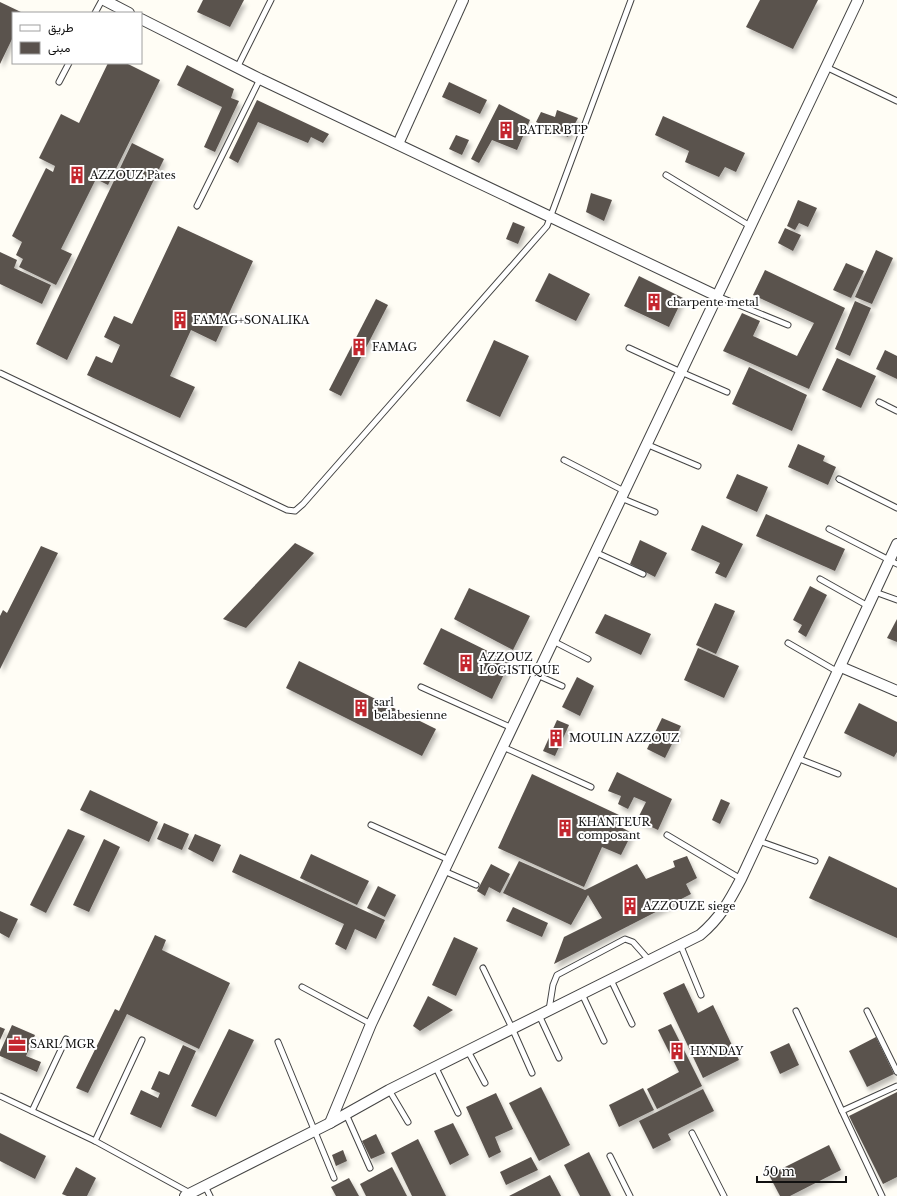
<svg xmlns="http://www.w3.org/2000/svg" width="897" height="1196" font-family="'Libre Baskerville',Vazirmatn,serif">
	<defs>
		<filter id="shadow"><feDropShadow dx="2.5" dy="4.5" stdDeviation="2" flood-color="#0004"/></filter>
	</defs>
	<rect width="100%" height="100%" fill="#fffdf5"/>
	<g fill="#5a524d" filter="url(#shadow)">
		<path d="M203,0h41l-14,27 -33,-15z"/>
		<path d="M760,0h58l-25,49 -47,-22z"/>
		<path d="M0,2l23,11h-10v24l-13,27z"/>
		<path d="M108,63h18l34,17 -52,105 -12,-6 -35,70 11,5 -16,31 -37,-18 4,-8 -7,-4 6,-13 -10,-6 34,-68 7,4 2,-6 -16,-8 22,-44 18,9z"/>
		<path d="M187,65l47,24 -3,9 8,3 -24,51 -11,-5 18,-40 -45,-22z"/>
		<path d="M449,82l38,18 -7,14 -38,-17z"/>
		<path d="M257,100l72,34 -6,9 -12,-6 -3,6 -50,-21 -20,41 -9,-5z"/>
		<path d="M499,104l31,16 -13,30 -25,-10 -13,23 -8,-4z"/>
		<path d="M557,110l21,8 -10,19 -32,-15 5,-10 14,5z"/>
		<path d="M663,116l82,37 -9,19 -11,-5 -6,10 -34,-15 4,-11 -34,-16z"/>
		<path d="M456,135l13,5 -7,15 -13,-6z"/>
		<path d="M132,143l32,16 -97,201 -31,-16z"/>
		<path d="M591,193l21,7 -8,21 -18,-9z"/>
		<path d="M798,200l19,8 -9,19 -9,-4 -4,7 -8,-4z"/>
		<path d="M513,222l12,5 -7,17 -12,-5z"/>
		<path d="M178,226l75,35 -37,81 -25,-12 -21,46 25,11 -15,31 -93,-43 9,-19 16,7 8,-18 -16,-8 10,-21 18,8z"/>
		<path d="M785,228l16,7 -8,16 -15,-8z"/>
		<path d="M876,250l17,8 -21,46 -17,-7z"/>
		<path d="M0,252l17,8 -3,8 37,17 -9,19 -42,-20z"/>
		<path d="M846,263l18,8 -13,27 -18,-8z"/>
		<path d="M765,270l80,38 -36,81 -86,-38 19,-38 18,8 -7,15 44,20 17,-33 -61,-28z"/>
		<path d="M549,273l41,21 -14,27 -41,-20z"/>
		<path d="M639,276l44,22 -14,29 -45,-21z"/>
		<path d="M376,299l12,6 -47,91 -12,-6z"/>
		<path d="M855,301l16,7 -21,48 -15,-7z"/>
		<path d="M494,340l35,16 -29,61 -34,-16z"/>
		<path d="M885,350l12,6v23l-21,-10z"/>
		<path d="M837,358l39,18 -15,32 -39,-18z"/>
		<path d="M749,367l58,28 -15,36 -60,-27z"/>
		<path d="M798,444l27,12 -2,5 13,6 -8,18 -40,-18z"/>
		<path d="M737,474l31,13 -11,25 -31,-14z"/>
		<path d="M766,514l79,35 -10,22 -79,-35z"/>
		<path d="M702,525l41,19 -17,34 -11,-5 5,-10 -29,-13z"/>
		<path d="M640,540l27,13 -12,24 -25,-13z"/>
		<path d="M295,543l19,10 -68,75 -23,-9z"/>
		<path d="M41,546l17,7 -58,116v-53l3,-6 4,3z"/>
		<path d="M810,586l17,9 -21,42 -8,-5 4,-7 -9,-5z"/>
		<path d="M469,588l61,28 -17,34 -59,-31z"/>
		<path d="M715,603l20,8 -19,43 -20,-9z"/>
		<path d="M605,614l46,20 -10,21 -46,-22z"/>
		<path d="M897,619v23l-10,-4z"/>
		<path d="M441,628l69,34 -18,37 -69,-35z"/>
		<path d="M698,648l41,18 -15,32 -40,-18z"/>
		<path d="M299,661l137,68 -14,27 -136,-68z"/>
		<path d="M577,677l17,9 -14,30 -18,-9z"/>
		<path d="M859,703l38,19v30l-3,5 -50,-24z"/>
		<path d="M662,718l19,8 -16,32 -18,-9z"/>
		<path d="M557,720l12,5 -14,31 -12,-5z"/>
		<path d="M617,772l55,27 -14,31 -21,-10 9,-18 -12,-5 -6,12 -10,-5 3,-8 -13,-5z"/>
		<path d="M532,774l87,41 -4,9 17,9 -11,22 -19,-8 -18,40 -86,-39z"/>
		<path d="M90,790l68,32 -9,20 -69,-32z"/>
		<path d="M721,799l9,4 -10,21 -8,-4z"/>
		<path d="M164,823l25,11 -7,16 -25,-11z"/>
		<path d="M68,829l17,7 -39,77 -16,-8z"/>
		<path d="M195,834l26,11 -8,17 -25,-13z"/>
		<path d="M104,839l16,8 -31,65 -16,-7z"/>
		<path d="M240,854l145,66 -9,19 -21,-10 -9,21 -11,-6 9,-20 -112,-52z"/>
		<path d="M311,854l58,27 -12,24 -57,-27z"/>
		<path d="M687,856l10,22 -11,6 5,10 -137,70 10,-27 38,-19 -14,-23 -17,30 -68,-32 16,-32 66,29 52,-26 9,15 29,-12 -2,-6z"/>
		<path d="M829,856l68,32v50l-88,-40z"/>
		<path d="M491,864l19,10 -10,19 -11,-6 -4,9 -8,-5z"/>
		<path d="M378,886l18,9 -11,22 -18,-9z"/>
		<path d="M513,907l35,16 -6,14 -36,-16z"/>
		<path d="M0,911l18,8 -9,19 -9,-5z"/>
		<path d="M155,935l11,5 -4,10 68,33 -31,66 -72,-35 -39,79 -12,-5 39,-79 4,2z"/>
		<path d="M454,937l24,11 -22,48 -24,-11z"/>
		<path d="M684,983l14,30 15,-8 26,55 -36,18 -40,-85z"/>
		<path d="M428,996l25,14 -33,21 -7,-5z"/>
		<path d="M671,1024l31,62 -45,23 -10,-20 32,-17 -21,-42z"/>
		<path d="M12,1025l23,10 -9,21 15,6 -4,10 -37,-16v-4z"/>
		<path d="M0,1027l5,2 -5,11z"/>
		<path d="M229,1029l25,11 -38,77 -25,-11z"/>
		<path d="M876,1037l18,37 -27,13 -18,-36z"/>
		<path d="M789,1043l10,22 -19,9 -10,-22z"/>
		<path d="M183,1045l13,6 -35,77 -31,-14 11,-24 17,8 2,-5 -9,-4 8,-18 10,4z"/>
		<path d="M541,1087l29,58 -31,16 -30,-58z"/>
		<path d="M643,1088l11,22 -35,17 -10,-22z"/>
		<path d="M703,1089l11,22 -46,23 3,6 -18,9 -14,-28z"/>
		<path d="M897,1092v85l-14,7 -34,-68z"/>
		<path d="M496,1093l17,36 -18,8 6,15 -12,6 -23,-51z"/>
		<path d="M453,1123l16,32 -19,10 -16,-34z"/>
		<path d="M0,1133l46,23 -11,23 -35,-18z"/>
		<path d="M376,1134l9,19 -14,6 -9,-18z"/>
		<path d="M418,1139l28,57h-34l-21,-43z"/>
		<path d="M829,1145l12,25 -51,26h-10l-11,-21z"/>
		<path d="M343,1150l4,11 -11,5 -4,-11z"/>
		<path d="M589,1152l22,44h-31l-16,-31z"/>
		<path d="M531,1157l7,13 -32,15 -6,-13z"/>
		<path d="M76,1167l20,11 -9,18h-20l-5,-2z"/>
		<path d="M392,1167l15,29h-41l-6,-12z"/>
		<path d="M550,1175l11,21h-52z"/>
		<path d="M349,1178l10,18h-23l-5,-9z"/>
	</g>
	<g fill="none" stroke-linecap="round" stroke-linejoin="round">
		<g stroke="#444" stroke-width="7">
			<g id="lane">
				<path d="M95,13l7,-13"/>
				<path d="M826,67l71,34"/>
				<path d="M237,68l34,-68"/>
				<path d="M59,82l10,-19"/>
				<path d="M666,175l84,51"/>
				<path d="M197,206l63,-127"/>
				<path d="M717,296l71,29"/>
				<path d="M629,348l52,24 46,20"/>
				<path d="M0,373l287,137 8,1 8,-7 244,-278 84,-226"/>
				<path d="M879,402l18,9"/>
				<path d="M646,444l52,22"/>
				<path d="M564,460l60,31"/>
				<path d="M839,479l58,29"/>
				<path d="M621,498l34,14"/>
				<path d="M829,529l68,35"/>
				<path d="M595,552l48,22"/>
				<path d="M820,579l48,27"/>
				<path d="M875,592l22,8"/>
				<path d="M553,641l35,18"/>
				<path d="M788,643l50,29"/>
				<path d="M537,675l25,11"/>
				<path d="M421,687l91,41"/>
				<path d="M503,747l88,40"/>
				<path d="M797,758l41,16"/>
				<path d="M371,825l78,35"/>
				<path d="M667,835l74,44"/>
				<path d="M759,841l56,20"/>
				<path d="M444,871l32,14"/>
				<path d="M680,944l21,51"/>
				<path d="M483,968l29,60 20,45"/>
				<path d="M611,980l21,44"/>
				<path d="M302,987l69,37"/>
				<path d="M582,994l22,47"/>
				<path d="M549,1010l4,-25 4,-10 68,-36 8,3 16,18"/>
				<path d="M796,1011l46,100"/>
				<path d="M867,1011l30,61"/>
				<path d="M539,1015l20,43"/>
				<path d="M278,1042l56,136"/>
				<path d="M468,1051l17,32"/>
				<path d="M436,1068l22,45"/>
				<path d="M389,1090l19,32"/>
				<path d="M0,1096l95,45 95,52"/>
				<path d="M32,1111l34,-72"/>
				<path d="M346,1114l24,54"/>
				<path d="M692,1133l32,63"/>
				<path d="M95,1141l47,-101"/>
				<path d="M610,1156l20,40"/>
				<path d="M205,1186l5,10"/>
				<path d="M882,1196l-40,-85 55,-25"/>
			</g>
		</g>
		<g stroke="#444" stroke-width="12">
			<g id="street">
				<path d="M104,0l25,13"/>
				<path d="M141,19l119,60 457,217"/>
				<path d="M398,144l65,-144"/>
				<path d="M841,667l56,24"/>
				<path d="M330,1123l41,-99 487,-1024"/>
				<path d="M185,1196l145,-73 59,-33 311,-155c20,-17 29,-33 41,-56l156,-335"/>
			</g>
		</g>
		<use href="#lane" stroke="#fff" stroke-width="5"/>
		<use href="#street" stroke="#fff" stroke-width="10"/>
	</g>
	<defs>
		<g id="building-bare" transform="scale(1.38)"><path d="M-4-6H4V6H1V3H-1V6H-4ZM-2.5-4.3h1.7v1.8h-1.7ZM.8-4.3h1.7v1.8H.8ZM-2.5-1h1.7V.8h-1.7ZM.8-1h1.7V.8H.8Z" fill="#c4262e" stroke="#fff" stroke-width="2.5" paint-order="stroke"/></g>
		<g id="office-bare" transform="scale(1.38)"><path d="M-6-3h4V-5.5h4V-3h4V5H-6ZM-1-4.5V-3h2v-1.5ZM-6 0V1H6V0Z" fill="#c4262e" stroke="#fff" stroke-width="2.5" paint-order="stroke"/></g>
	</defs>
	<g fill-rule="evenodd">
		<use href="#building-bare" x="506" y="130"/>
		<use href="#building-bare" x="77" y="175"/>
		<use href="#building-bare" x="654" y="302"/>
		<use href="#building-bare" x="180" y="320"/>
		<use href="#building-bare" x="359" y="347"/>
		<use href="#building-bare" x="466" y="663"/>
		<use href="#building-bare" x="361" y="708"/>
		<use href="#building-bare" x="556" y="738"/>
		<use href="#building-bare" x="565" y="828"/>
		<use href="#building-bare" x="630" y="906"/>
		<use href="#office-bare" x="17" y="1044"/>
		<use href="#building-bare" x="677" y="1051"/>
	</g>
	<g text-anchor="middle" stroke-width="4" stroke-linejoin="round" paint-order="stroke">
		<g font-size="11" fill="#111" stroke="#fff" text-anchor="start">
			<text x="519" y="134">BATER BTP</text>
			<text x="90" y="179">AZZOUZ Pàtes</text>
			<text x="667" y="306">charpente metal</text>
			<text x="193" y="324">FAMAG+SONALIKA</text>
			<text x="372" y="351">FAMAG</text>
			<text x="479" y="661">AZZOUZ<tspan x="479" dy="13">LOGISTIQUE</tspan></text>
			<text x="374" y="706">sarl<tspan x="374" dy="13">belabesienne</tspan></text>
			<text x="569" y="742">MOULIN AZZOUZ</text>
			<text x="578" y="826">KHANTEUR<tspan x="578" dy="13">composant</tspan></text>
			<text x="643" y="910">AZZOUZE siege</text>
			<text x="30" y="1048">SARL MGR</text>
			<text x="690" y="1055">HYNDAY</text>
		</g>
	</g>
	<rect x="12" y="12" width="130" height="52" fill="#ffffff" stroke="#a0a0a0"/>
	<rect x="20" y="25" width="20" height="6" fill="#ffffff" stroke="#a0a0a0"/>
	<text x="48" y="32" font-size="12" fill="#111111">طريق</text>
	<rect x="20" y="42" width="20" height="12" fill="#5a524d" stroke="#a0a0a0"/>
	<text x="48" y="52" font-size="12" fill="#111111">مبنى</text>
	<path d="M757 1176v6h89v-6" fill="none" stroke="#111111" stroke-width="2"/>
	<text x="763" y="1176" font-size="12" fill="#111111" stroke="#ffffff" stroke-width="3" paint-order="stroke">50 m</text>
</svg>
